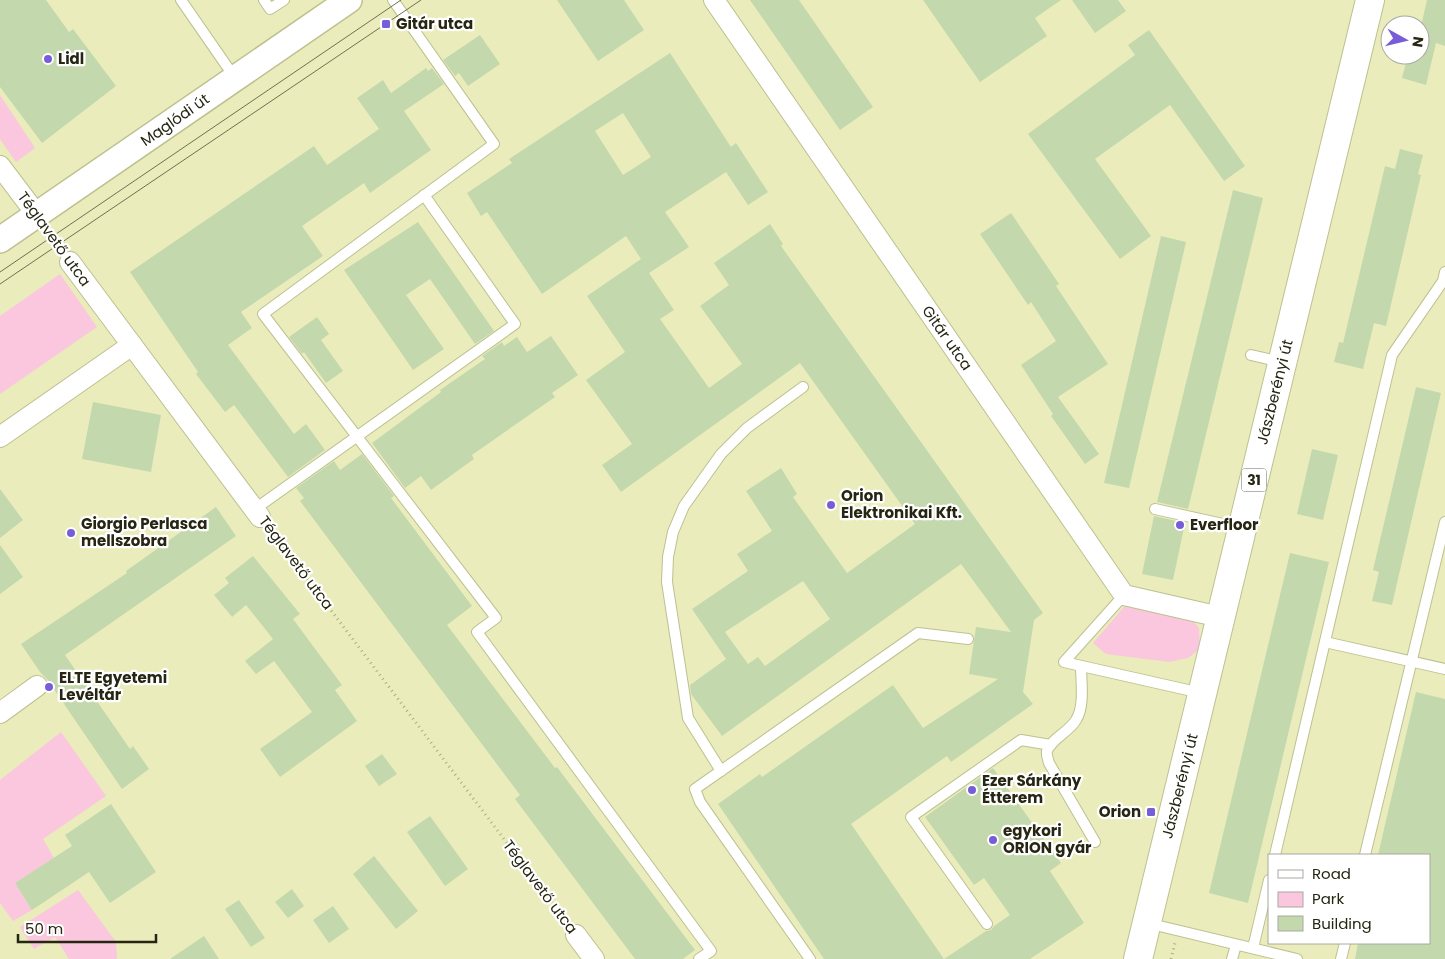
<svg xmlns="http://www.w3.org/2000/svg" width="1445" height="959" font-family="Poppins,sans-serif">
	<rect width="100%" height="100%" fill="#eaecbb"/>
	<g fill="#fac7de">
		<path d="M0,95l35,53 -19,14 -16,-23z"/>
		<path d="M60,274l37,53 -97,67v-78z"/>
		<path d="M1130,600l59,16 10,12 1,21 -12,9 -19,4 -63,-8 -13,-11z"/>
		<path d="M61,732l45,64 -63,43 11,19 -39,25 17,27 -19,11 -13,-18v-123z"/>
		<path d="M78,890l38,52 1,17h-48l-14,-22 -21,12 -14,-22z"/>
	</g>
	<g fill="#c3d9ad" fill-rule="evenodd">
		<path d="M0,0h46l23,32 4,-3 43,57 -74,57 -42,-56z"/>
		<path d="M557,0h67l20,30 -46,31z"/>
		<path d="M750,0h49l74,107 -33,23z"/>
		<path d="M923,0h138l-26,18 12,18 -67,46z"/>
		<path d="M1072,0h46l8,11 -31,22z"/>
		<path d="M1427,0h18v46l-9,-3 -10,42 -24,-7 4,-15 5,1 2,-9h7v-24z"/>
		<path d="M1149,30l96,136 -21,15 -54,-76 -75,54 56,77 -31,23 -92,-125 107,-79 -7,-10z"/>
		<path d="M480,35l20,29 -32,22 -9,-13 -4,3 -12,-16z"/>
		<path d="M670,53l61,94 5,-4 32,49 -20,13 -22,-33 -61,40 24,35 -40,26 25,37 -14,9 49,69 33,-24 -42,-58 29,-21 -15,-22 56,-39 13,20 -2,2 262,367 -9,7 -11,72 10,12 -82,58 -4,-6 -96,68 93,135h-120l-106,-155 42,-30 2,3 131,-92 30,43 75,-49 -29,-5 7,-47 35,5 -50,-68 -239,172 -31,-42 -1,-9 36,-26 -34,-50 56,-38 -11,-17 35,-23 -26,-40 35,-23 16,26 -4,3 54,76 68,-49 -115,-161 -179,129 -19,-27 30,-21 -46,-64 39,-28 -38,-56 54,-37 -15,-23 -84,58 -55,-82 -6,4 -14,-23 45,-30 -3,-4zM623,113l28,44 -28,18 -28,-44zM803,581l27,38 -65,47 -7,-9 -10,7 -23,-32z"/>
		<path d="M426,68l2,3 4,-3 12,16 -40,27 27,39 -61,43 -6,-10 -62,43 21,30 -82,56 11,16 -24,17 66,89 12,-10 19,26 -37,27 -54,-72 -9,7 -29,-38 2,-2 -68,-100 184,-126 13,19 52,-36 -22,-31 26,-18 8,13z"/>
		<path d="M1400,149l23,6 -5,19 3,1 -35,151 -12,-3 -11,46 -29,-7 5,-20 4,1 42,-177 10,3z"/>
		<path d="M1233,190l30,8 -75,311 -31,-7z"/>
		<path d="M1011,213l48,71 -3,2 52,78 -50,33 41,57 -14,10 -34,-48 2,-2 -32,-49 35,-24 -25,-39 -3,3 -48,-71z"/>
		<path d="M418,222l76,109 -19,13 -45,-65 -24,16 38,54 -31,21 -69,-100z"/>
		<path d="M1161,236l25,6 -57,246 -25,-5z"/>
		<path d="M317,317l12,17 -8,6 22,31 -17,12 -22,-31 -2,2 -13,-17z"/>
		<path d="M551,336l27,39 -26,18 3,4 -83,58 2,4 -43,31 -10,-14 -16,12 -33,-45 69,-51 -1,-2 45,-31 -3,-3 20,-14 2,4 13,-9 10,15z"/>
		<path d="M1416,387l25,6 -49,212 -20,-4 7,-29 -6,-2z"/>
		<path d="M93,402l68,13 -10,57 -69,-13z"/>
		<path d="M1312,449l26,6 -15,65 -26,-6z"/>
		<path d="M362,454l32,42 -3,2 81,108 -25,19 108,143 2,-1 138,183 -12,9h-48l-120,-160 5,-4 -220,-294 4,-3 -8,-10 38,-27 6,9z"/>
		<path d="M0,489l23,31 -23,18z"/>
		<path d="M216,507l20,29 -171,119 65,94 3,-3 16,23 -27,20 -75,-110 -7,-7 -19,-28 106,-71 -1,-2z"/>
		<path d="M1154,516l31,7 -12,57 -31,-6z"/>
		<path d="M0,545l23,32 -23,17z"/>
		<path d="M1290,553l39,9 -81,341 -39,-10z"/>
		<path d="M253,556l47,58 -7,5 49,66 -7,5 22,31 -77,56 -20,-28 52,-37 -38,-51 -18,13 -11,-13 28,-22 -27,-34 -14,12 -18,-22 15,-12 -4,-5z"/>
		<path d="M1416,692l29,7v260h-90l3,-16h71v-88h-51z"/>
		<path d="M382,754l15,20 -18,12 -14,-20z"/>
		<path d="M993,768l68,95 -11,8 34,52 -54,36h-86l42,-28 5,-1 3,-4 16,-11 -26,-37 -10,7 -49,-68z"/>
		<path d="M111,804l45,68 -46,31 -21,-31 -57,38 -17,-27 57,-37 -7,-11z"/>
		<path d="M430,816l38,53 -23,17 -38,-54z"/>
		<path d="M374,856l44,55 -22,18 -43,-55z"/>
		<path d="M292,889l12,17 -16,12 -13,-16z"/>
		<path d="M239,900l26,38 -14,9 -26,-38z"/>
		<path d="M333,906l16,23 -20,14 -16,-23z"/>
		<path d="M204,936l15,23h-49z"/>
	</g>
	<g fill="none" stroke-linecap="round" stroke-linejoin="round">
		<g stroke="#bec090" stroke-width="12">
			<g id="service">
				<path d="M181,0l54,78"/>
				<path d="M264,0l6,9 14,-9"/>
				<path d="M393,0l101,144 -231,170 233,304 -19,14 234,319 -12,8"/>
				<path d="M1251,355l30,7"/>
				<path d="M255,509l260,-185 -91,-129"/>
				<path d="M1155,509l86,19"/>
				<path d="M1124,595l-60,67 137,31"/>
				<path d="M1325,642l120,27"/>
				<path d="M1081,666c0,16 4,40 -5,54 -6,11 -26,20 -29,31 -1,3 1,8 2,12l46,79"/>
				<path d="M721,771l-33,-53 -21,-136 1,-25 5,-25 11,-26 37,-52 26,-26 56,-41"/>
				<path d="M1275,855l117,-500 51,-74 2,-9"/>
				<path d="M1365,855l80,-333"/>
				<path d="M1147,923l150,36"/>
				<path d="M987,924l-76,-107 110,-77 30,5"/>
				<path d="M1253,948l16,-68"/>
				<path d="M810,959l-110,-157 -5,-13 223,-156 50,6"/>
				<path d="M1232,959l4,-14"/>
				<path d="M1341,959l4,-16"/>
			</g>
		</g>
		<g stroke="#bec090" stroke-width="22">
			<g id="minor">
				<path d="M714,0l410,595 96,22"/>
				<path d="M0,166l37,49"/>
				<path d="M70,262l190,255"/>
				<path d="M0,437l132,-92"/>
				<path d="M0,713l37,-27"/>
				<path d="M576,935l18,24"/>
			</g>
		</g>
		<g stroke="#bec090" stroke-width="28">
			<path id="tertiary" d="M0,240l349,-240"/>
		</g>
		<g stroke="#bec090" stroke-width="30">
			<path id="primary" d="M1138,959l232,-959"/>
		</g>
		<g stroke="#abad85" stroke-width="3" stroke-dasharray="1 4" stroke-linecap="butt">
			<path d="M49,232l11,15"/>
			<path d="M271,531l295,390"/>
			<path d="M1171,959l4,-16"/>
		</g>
		<use href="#service" stroke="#fff" stroke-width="10"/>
		<use href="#minor" stroke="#fff" stroke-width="20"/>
		<use href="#tertiary" stroke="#fff" stroke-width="25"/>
		<use href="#primary" stroke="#fff" stroke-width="28"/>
		<g stroke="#6f7052" stroke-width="1">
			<path d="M0,272l401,-272"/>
			<path d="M0,284l421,-284"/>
		</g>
	</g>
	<g fill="#775dd7" stroke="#fff" stroke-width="2">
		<rect x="381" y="19" width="10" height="10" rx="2.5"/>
		<circle cx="48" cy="59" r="5"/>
		<circle cx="831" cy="505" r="5"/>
		<circle cx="1180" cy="525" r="5"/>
		<circle cx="71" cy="533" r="5"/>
		<circle cx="49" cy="687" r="5"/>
		<circle cx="972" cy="790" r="5"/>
		<rect x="1146" y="807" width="10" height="10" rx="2.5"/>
		<circle cx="993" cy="840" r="5"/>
	</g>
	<g text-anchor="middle" stroke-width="4.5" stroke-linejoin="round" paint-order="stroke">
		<rect fill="#fff" stroke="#67675a" stroke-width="1" x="1241.5" y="468.5" width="25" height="23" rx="4"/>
		<g font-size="14" font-weight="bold" fill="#262613">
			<text x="1254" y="485">31</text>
		</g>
		<g font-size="15" font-weight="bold" fill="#262613" stroke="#fff" text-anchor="start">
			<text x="396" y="29">Gitár utca</text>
			<text x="58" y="64">Lidl</text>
			<text x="841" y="501">Orion<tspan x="841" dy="17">Elektronikai Kft.</tspan></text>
			<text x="81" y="529">Giorgio Perlasca<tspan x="81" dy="17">mellszobra</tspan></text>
			<text x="1190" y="530">Everfloor</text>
			<text x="59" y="683">ELTE Egyetemi<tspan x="59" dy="17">Levéltár</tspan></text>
			<text x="982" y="786">Ezer Sárkány<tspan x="982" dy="17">Étterem</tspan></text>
			<text x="1141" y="817" text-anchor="end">Orion</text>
			<text x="1003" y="836">egykori<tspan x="1003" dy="17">ORION gyár</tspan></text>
		</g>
		<g font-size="15" fill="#262613" stroke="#fff">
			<text transform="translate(175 120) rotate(-35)" y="5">Maglódi út</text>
			<text transform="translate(54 239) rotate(54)" y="5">Téglavető utca</text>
			<text transform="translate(947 338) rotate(55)" y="5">Gitár utca</text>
			<text transform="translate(1275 392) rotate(-76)" y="5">Jászberényi út</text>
			<text transform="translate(296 563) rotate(53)" y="5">Téglavető utca</text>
			<text transform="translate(1180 786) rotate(-76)" y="5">Jászberényi út</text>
			<text transform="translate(540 887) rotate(53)" y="5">Téglavető utca</text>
		</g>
	</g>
	<rect x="1268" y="854" width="162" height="90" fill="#ffffff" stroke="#a8a8a1"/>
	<rect x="1278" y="870" width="25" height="8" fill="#ffffff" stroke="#a8a8a1"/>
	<text x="1312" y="879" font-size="15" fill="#262613">Road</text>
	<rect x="1278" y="892" width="25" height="15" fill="#fac7de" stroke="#a8a8a1"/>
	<text x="1312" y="904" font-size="15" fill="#262613">Park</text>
	<rect x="1278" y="916" width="25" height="15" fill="#c3d9ad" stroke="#a8a8a1"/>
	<text x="1312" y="929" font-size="15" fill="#262613">Building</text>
	<g transform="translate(1405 40) rotate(98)"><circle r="24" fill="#ffffff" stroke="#a8a8a1"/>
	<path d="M0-4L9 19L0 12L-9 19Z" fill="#775dd7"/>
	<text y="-8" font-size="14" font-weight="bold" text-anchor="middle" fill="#262613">N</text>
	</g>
	<path d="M18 934v8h138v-8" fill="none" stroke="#262613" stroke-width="2.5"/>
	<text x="25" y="934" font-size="15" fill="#262613" stroke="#ffffff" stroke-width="4" paint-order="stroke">50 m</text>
</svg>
